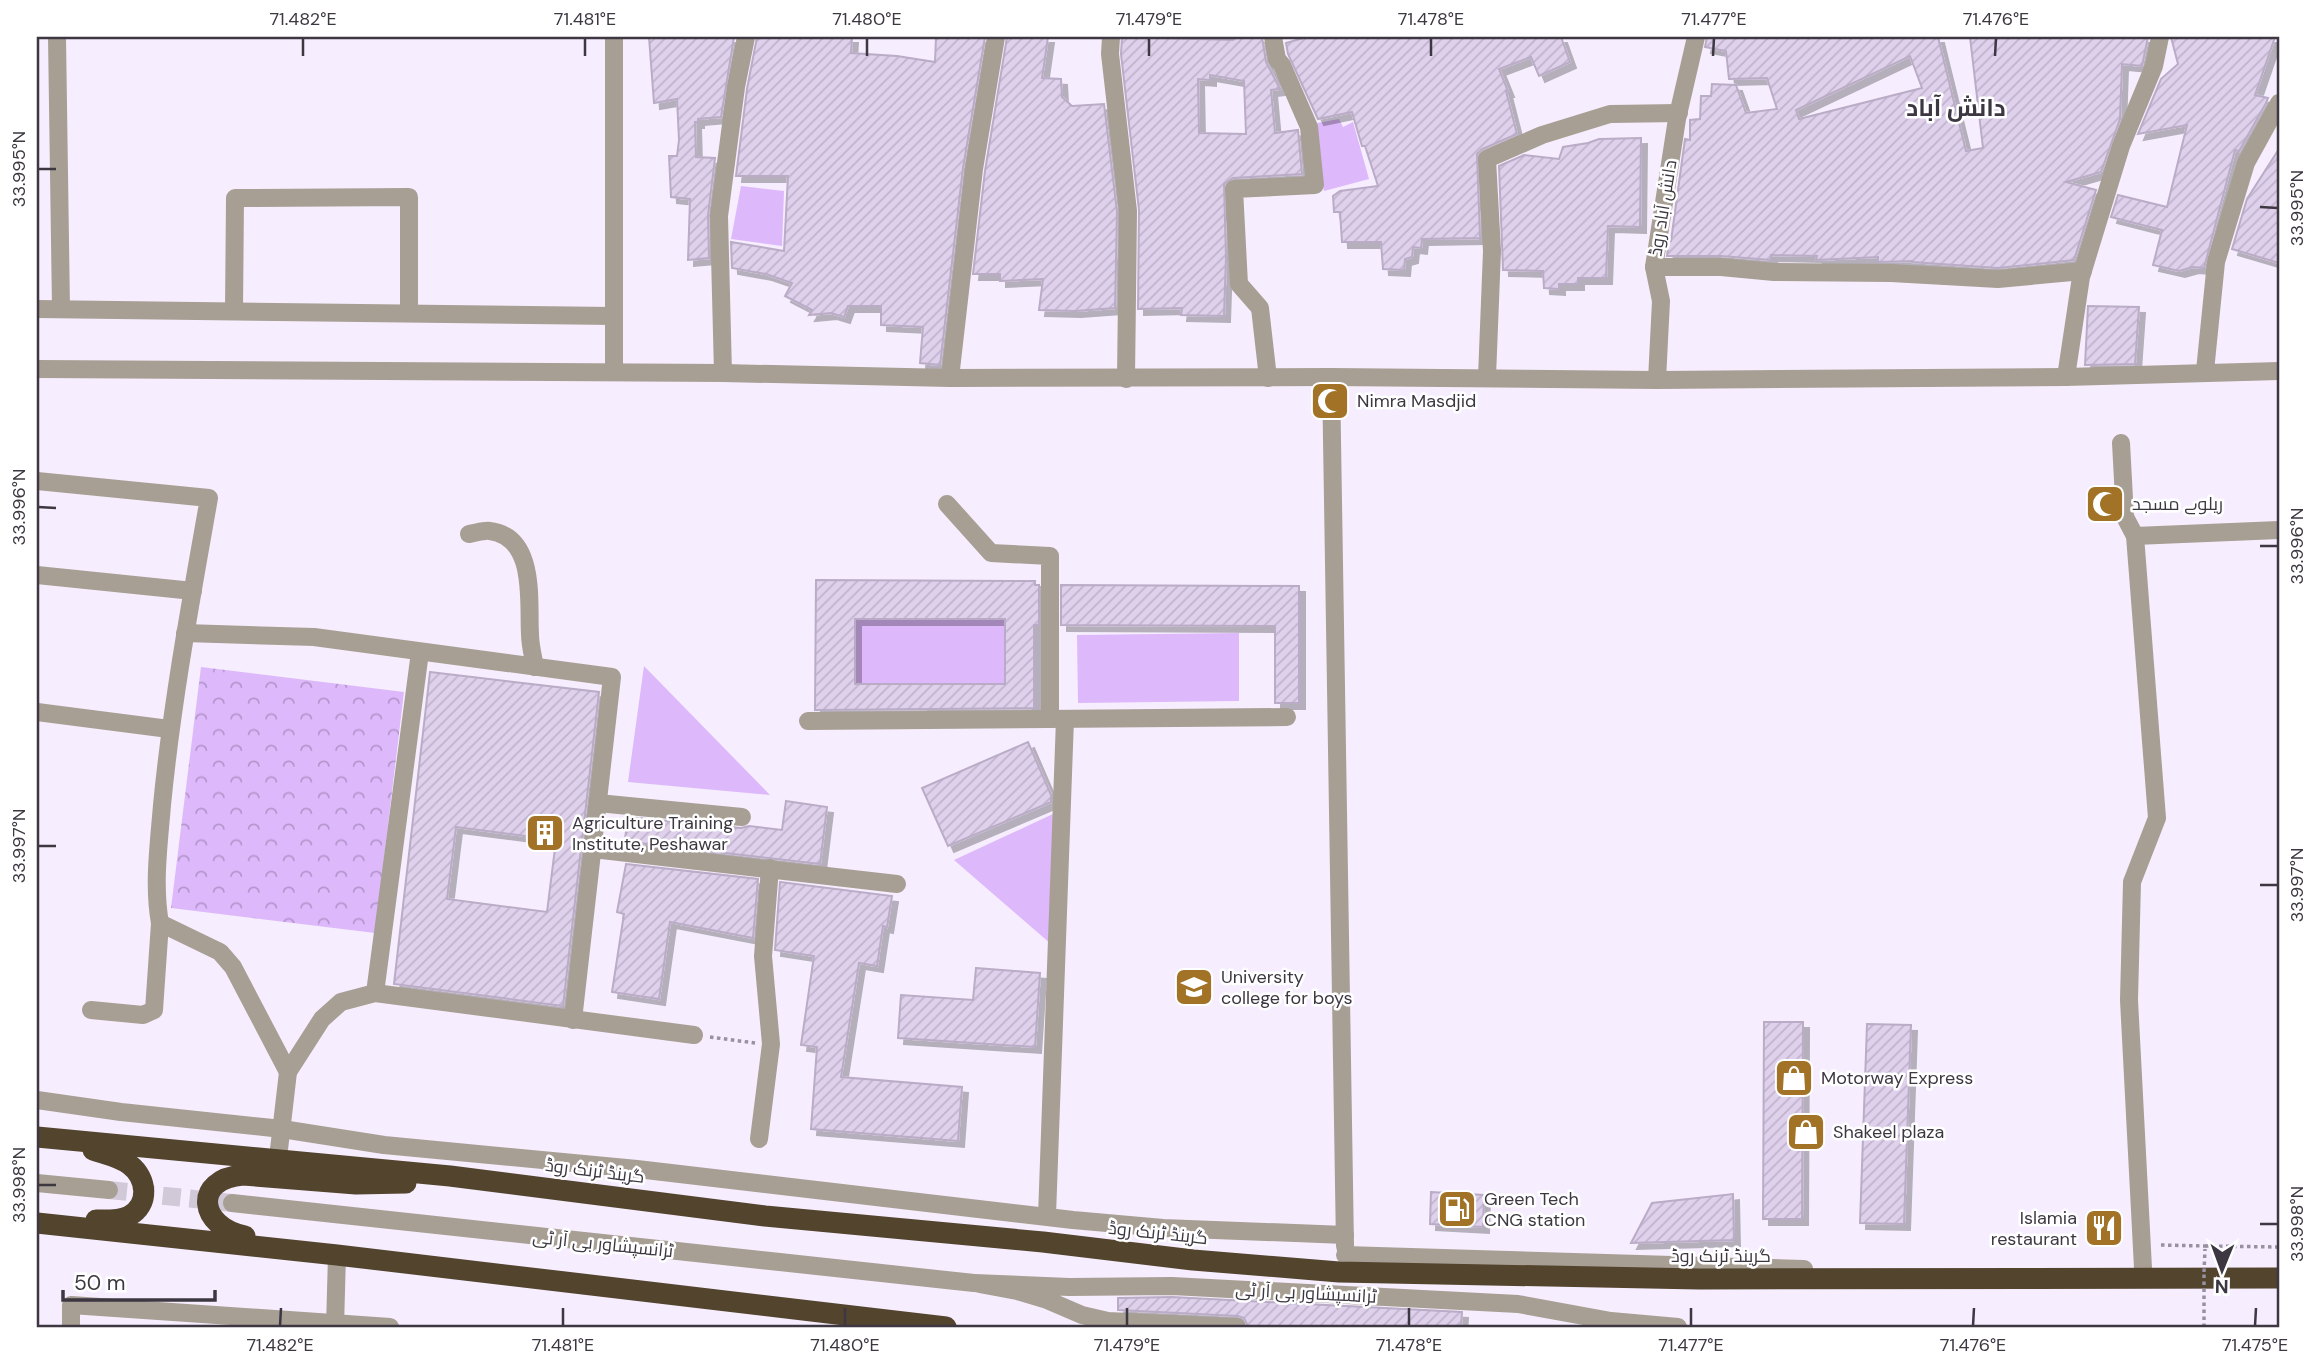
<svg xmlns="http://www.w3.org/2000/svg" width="2316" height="1364" font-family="'DM Sans',Cairo,sans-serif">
	<defs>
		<pattern id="park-crowns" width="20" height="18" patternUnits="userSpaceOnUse" patternTransform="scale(1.75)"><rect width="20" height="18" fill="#ddb8fb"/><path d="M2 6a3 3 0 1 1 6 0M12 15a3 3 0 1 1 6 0" fill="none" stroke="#b496cd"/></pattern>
		<pattern id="building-hatch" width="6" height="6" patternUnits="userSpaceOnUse" patternTransform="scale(1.75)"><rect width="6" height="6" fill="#dfd0ec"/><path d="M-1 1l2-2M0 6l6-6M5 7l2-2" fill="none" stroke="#c0b3cc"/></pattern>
		<filter id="shadow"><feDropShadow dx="6" dy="6" stdDeviation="0" flood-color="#0004"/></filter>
	</defs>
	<rect width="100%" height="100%" fill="#f6eefe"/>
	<g fill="#ddb8fb">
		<path d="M1339,119l4,8 10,-5 16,57 -45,12 -12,-67z"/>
		<path d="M741,186l43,5 -2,55 -51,-7z"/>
		<rect x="855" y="619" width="150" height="65"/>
		<path d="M1239,633v68l-161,2 -1,-68z"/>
		<path d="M644,666l126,129 -142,-13z"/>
		<path d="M1053,814l-2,130 -97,-84z"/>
	</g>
	<path fill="url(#park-crowns)" d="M201,667l203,25 -29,241 -204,-25z"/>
	<g fill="url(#building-hatch)" stroke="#baacc6" stroke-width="2" fill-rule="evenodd" filter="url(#shadow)">
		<path d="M649,37h85l-13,80 -23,2v3h-3l1,35 19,1 -7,57 1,43 -21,2 2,-61 -19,-2 -2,-41h8l2,-16 -2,-41 -23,4z"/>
		<path d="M757,37h95l-1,16 46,3 38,6 1,-25h49l-22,131 -23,197 -20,-2 3,-36 -42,-2v-19h-33l-4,11 -13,-4 -22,2 3,-5 -27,-14 7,-13 -26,-9 -34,-6 -1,-26 53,9 4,-75h-52l11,-87z"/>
		<path d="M1007,37h41l-6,41 19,1 1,18 10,9 32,-2 13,108 -2,96 -40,3 -36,-1 4,-31 -43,2v-7h-27l12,-103z"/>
		<path d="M1122,37l111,3 4,-3h25l4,25 14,27 -9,1 4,43 23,-3 4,44 -69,4 -9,6 2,73 -2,59 -43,-1 1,-7 -44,1 1,-99 -18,-156zM1210,75l34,6 2,53 -47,-1 -1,-54 12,1z"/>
		<path d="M1307,37h254l9,25 -31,14 -8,-19 -32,12 9,22h-2l11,43 -35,15 -5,5 3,84 -58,1 -1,9 -8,-1 -1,10 -7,2 -1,11 -21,-1 -2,-27h-39l-2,-30h-6l-1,-16 7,-5 38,-5 -13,-40h-3l-10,-34 -34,7 -30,-65 -2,-11z"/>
		<path d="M1707,37h231l28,114 17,-3 -13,-111h178l-6,29 -20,-2 -2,55 -19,53 -35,10 30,8 -22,70 -76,8 -86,-6v-1l-34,1v-5l-62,3 1,-4 -46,-1v5l-50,-4h-54l2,-15h2l14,-102 5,1v-20l10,-1 1,-23h10l1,-12 24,1 10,28 31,-4 -10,-31 -38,1 -3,-28 -21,-4zM1910,56l12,32 -123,31 -3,-9z"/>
		<path d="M2171,37h104l-20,58 13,3 -2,5 -27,48 -4,-1 -31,118 -11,-1 -14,4 -26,-6 9,-35 -51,-13 7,-22 49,12 20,-82 -49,9 23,-55 17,-15z"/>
		<path d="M1641,138l-1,89 -32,-1 -2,52h-28v6h-19v5l-15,-1 -1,-17 -40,-1 -4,-104 25,-11 35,4 4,-12 25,-4 11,-4z"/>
		<path d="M2279,149v114l-47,-14 15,-50z"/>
		<path d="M2088,306l51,1 -4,57 -50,1z"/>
		<path d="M816,580l219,1v4h4v40h-5v83l-219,2zM855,619h150v65h-150z"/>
		<path d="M1061,585l238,1v117h-24v-77l-214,-1z"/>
		<path d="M430,672l169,20 -36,314 -169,-22zM456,827l100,13 -9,72 -100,-13z"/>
		<path d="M1028,742l23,53v7l-103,44 -26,-58z"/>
		<path d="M786,801l41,6 -7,57 -189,-22v-3h-6l3,-22 113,11 8,-2 33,4z"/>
		<path d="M626,864l132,15 -5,59 -83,-16 -11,77 -47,-7 12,-78 -7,-2z"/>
		<path d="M780,882l112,14 -5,31 -4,-1 -6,40 -18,-3 -18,114 121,10 -4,54 -147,-12 6,-82 -16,-2 13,-89 -39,-6z"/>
		<path d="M976,968l64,5 -5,74 -137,-9 3,-43 72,5z"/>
		<path d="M1764,1022h39l-1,197h-39z"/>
		<path d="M1867,1024l44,1 -7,199 -44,-1z"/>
		<path d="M1431,1192l53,3 -1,32 -53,-3z"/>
		<path d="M1733,1194l1,46 -103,3 21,-40z"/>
		<path d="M1172,1297l290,15 -1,15 -213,-1 -4,-8 -6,-2 -120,-6v-12z"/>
	</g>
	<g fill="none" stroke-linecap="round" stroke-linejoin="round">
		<path stroke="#d1c9d8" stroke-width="18" stroke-dasharray="18 9" stroke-linecap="butt" d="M109,1190l123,13"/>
		<g stroke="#98919f" stroke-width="3.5" stroke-dasharray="3.5 3.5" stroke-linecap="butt">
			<path d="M710,1037l45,6"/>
			<path d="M2161,1245l44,1v3"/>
			<path d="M2205,1246l74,1"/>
		</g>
		<g stroke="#a79f94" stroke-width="18">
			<path d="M57,37l4,272"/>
			<path d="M1111,37l-1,17 18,157 -2,168"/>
			<path d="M1654,267h67l53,5 117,1 107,6 85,-8"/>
			<path d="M37,309l577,7"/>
			<path d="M234,311l1,-113 174,-1v116"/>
			<path d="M37,369l686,4 227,5 381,-1 326,3 409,-3 213,-6"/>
			<path d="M2205,371l11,-109 30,-99 33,-60"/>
			<path d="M614,372v-335"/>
			<path d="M723,373l-4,-157 17,-129 10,-50"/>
			<path d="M1331,377l14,869"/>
			<path d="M1487,377l5,-126 -5,-92 55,-24 68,-21 69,-1"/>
			<path d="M2066,377l15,-100 40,-131 33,-80 6,-29"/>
			<path d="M950,378l24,-209 22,-132"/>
			<path d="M1268,378l-8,-70 -21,-24 -5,-95 81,-4 -6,-58 -27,-62 -5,-6 -4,-22"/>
			<path d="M1657,380l4,-79 -7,-34 23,-148 19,-82"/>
			<path d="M2121,443l4,74 10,19 22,282 -25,64 -3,118 14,268"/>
			<path d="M37,481l172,17c-18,102 -37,204 -47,307 -3,38 -9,80 -2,118l60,29 13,15 55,105"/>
			<path d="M947,504l44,49 59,3v163"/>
			<path d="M469,534c7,-1 15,-4 21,-3 47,6 38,72 40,103 0,11 3,22 5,33"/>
			<path d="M2135,536l144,-6"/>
			<path d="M37,575l156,16"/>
			<path d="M185,633l129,4 298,40 -39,343"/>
			<path d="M37,712l132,17"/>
			<path d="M808,721l479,-4"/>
			<path d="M598,803l144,14"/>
			<path d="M593,849l304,35"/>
			<path d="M375,993l45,-341"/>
			<path d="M91,1010l52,5 11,-5 6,-87"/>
			<path d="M37,1100l84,12 161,17 102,16 253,24 436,51 90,8 182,7"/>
			<path d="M759,1139l12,-95 -8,-88 7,-88"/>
			<path d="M278,1158l10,-86 34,-53 19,-17 34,-9 319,42"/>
			<path d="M37,1183l72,7"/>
			<path d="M232,1203l742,80"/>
			<path d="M1047,1216l18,-497"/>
			<path d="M1345,1255l459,14"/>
			<path d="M71,1327v-22l319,22"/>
			<path d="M335,1327l2,-72"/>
			<path d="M1237,1327l-129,-6 -26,-6 -35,-15 -30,-9 -43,-8 95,4 103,-1 346,18 93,17 67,6"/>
		</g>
		<g stroke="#53442e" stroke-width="21">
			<path d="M37,1137l413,39 315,40 278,26 150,18 146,12 360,7 580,-1"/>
			<path d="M93,1150c12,4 27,7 37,15 17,13 20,40 -1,51 -10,5 -23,4 -33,4"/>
			<path d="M37,1223l300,32 609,72"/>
			<path d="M245,1236c-46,-9 -53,-57 -2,-61l113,9 50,-1"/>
		</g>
		<g stroke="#98919f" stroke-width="3.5" stroke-dasharray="3.5 3.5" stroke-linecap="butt">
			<path d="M2204,1272l1,-23"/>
			<path d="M2204,1327v-53"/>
		</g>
	</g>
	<path fill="none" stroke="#3d3742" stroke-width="2.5" d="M303,56v-18M585,56v-18M867,56v-18M1149,56v-18M1431,56v-18M1713,56l1,-18M1995,56l1,-18M38,169h18M2260,207l18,1M38,507l18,1M2260,546h18M38,846h18M2260,885h18M38,1185h18M2260,1224h18M280,1326l1,-18M563,1326v-18M845,1326v-18M1127,1326v-18M1409,1326v-18M1691,1326v-18M1973,1326l1,-18M2255,1326l1,-18"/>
	<defs>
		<g id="mosque-square" transform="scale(2.0125)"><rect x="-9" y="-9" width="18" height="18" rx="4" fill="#a27327" stroke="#fff"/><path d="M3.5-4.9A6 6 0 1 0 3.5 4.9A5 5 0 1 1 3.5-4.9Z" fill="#fff"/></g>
		<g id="building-square" transform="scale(2.0125)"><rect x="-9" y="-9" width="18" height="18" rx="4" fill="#a27327" stroke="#fff"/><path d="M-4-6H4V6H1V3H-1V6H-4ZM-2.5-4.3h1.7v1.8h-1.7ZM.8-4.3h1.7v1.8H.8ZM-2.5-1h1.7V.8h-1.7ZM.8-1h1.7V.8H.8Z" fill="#fff"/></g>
		<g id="university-square" transform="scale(2.0125)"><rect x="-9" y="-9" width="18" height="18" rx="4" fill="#a27327" stroke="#fff"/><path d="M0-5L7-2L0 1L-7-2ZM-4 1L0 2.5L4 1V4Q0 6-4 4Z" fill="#fff"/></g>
		<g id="shop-square" transform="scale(2.0125)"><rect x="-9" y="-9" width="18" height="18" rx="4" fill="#a27327" stroke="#fff"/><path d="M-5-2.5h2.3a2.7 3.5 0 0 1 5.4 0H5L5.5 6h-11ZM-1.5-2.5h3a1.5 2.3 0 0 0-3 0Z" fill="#fff"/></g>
		<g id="fuel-square" transform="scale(2.0125)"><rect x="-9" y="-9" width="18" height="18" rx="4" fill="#a27327" stroke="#fff"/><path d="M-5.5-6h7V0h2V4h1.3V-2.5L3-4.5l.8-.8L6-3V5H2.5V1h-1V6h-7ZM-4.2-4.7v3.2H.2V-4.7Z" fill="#fff"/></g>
		<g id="restaurant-square" transform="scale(2.0125)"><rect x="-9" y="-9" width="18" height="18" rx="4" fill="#a27327" stroke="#fff"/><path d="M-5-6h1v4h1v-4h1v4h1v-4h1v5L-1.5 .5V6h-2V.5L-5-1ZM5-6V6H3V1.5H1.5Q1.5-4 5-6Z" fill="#fff"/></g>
	</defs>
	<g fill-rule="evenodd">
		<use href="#mosque-square" x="1330" y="401"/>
		<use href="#mosque-square" x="2105" y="504"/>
		<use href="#building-square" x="545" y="833"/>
		<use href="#university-square" x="1194" y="987"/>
		<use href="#shop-square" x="1794" y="1078"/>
		<use href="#shop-square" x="1806" y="1132"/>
		<use href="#fuel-square" x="1457" y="1209"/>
		<use href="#restaurant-square" x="2104" y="1228"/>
	</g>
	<g text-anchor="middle" stroke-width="5" stroke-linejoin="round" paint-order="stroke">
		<g font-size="18" fill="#3d3742" stroke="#fff">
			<text transform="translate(1663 208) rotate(-81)" y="6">دانش آباد روڈ</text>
			<text transform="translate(595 1171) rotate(7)" y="6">گرینڈ ٹرنک روڈ</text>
			<text transform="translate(1158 1233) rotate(6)" y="6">گرینڈ ٹرنک روڈ</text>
			<text transform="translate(603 1244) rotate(6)" y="6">ٹرانسپشاور بی آر ٹی</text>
			<text x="1721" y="1262">گرینڈ ٹرنک روڈ</text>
			<text transform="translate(1306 1293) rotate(3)" y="6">ٹرانسپشاور بی آر ٹی</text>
		</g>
		<g font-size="18" fill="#3d3742" stroke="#fff" text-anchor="start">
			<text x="1357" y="407">Nimra Masdjid</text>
			<text x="2132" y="510">ریلوے مسجد</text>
			<text x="572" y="829">Agriculture Training<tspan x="572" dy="21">Institute, Peshawar</tspan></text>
			<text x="1221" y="983">University<tspan x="1221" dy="21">college for boys</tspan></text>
			<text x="1821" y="1084">Motorway Express</text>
			<text x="1833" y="1138">Shakeel plaza</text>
			<text x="1484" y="1205">Green Tech<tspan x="1484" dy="21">CNG station</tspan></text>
			<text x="2077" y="1224" text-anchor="end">Islamia<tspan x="2077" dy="21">restaurant</tspan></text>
		</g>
		<g font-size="24" font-weight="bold" fill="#3d3742" stroke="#fff">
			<text x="1956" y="116">دانش آباد</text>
		</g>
	</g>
	<rect width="2316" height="1364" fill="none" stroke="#ffffff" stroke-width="77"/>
	<g transform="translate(2222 1270) rotate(181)" stroke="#ffffff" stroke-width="5" paint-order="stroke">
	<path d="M0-5L12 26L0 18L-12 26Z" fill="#3d3742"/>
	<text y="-10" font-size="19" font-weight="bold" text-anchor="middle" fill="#3d3742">N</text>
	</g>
	<path d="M63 1290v10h152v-10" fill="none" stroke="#3d3742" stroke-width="3.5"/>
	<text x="74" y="1290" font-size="21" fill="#3d3742" stroke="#ffffff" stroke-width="5" paint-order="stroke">50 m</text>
	<rect x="38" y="38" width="2240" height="1288" fill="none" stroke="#3d3742" stroke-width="2.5"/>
	<g font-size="18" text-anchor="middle" fill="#3d3742">
		<text x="303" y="25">71.482°E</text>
		<text x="585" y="25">71.481°E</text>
		<text x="867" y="25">71.480°E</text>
		<text x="1149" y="25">71.479°E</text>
		<text x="1431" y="25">71.478°E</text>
		<text x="1714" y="25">71.477°E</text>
		<text x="1996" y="25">71.476°E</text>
		<text transform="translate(19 169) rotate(-90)" y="6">33.995°N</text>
		<text transform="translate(2297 208) rotate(-90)" y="6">33.995°N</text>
		<text transform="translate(19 507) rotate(-90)" y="6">33.996°N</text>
		<text transform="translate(2297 546) rotate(-90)" y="6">33.996°N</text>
		<text transform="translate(19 846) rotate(-90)" y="6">33.997°N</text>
		<text transform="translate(2297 885) rotate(-90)" y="6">33.997°N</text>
		<text transform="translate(19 1185) rotate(-90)" y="6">33.998°N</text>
		<text transform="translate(2297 1224) rotate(-90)" y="6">33.998°N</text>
		<text x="280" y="1351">71.482°E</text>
		<text x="563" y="1351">71.481°E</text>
		<text x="845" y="1351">71.480°E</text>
		<text x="1127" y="1351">71.479°E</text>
		<text x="1409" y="1351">71.478°E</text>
		<text x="1691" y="1351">71.477°E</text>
		<text x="1973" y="1351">71.476°E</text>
		<text x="2255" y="1351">71.475°E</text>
	</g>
</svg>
